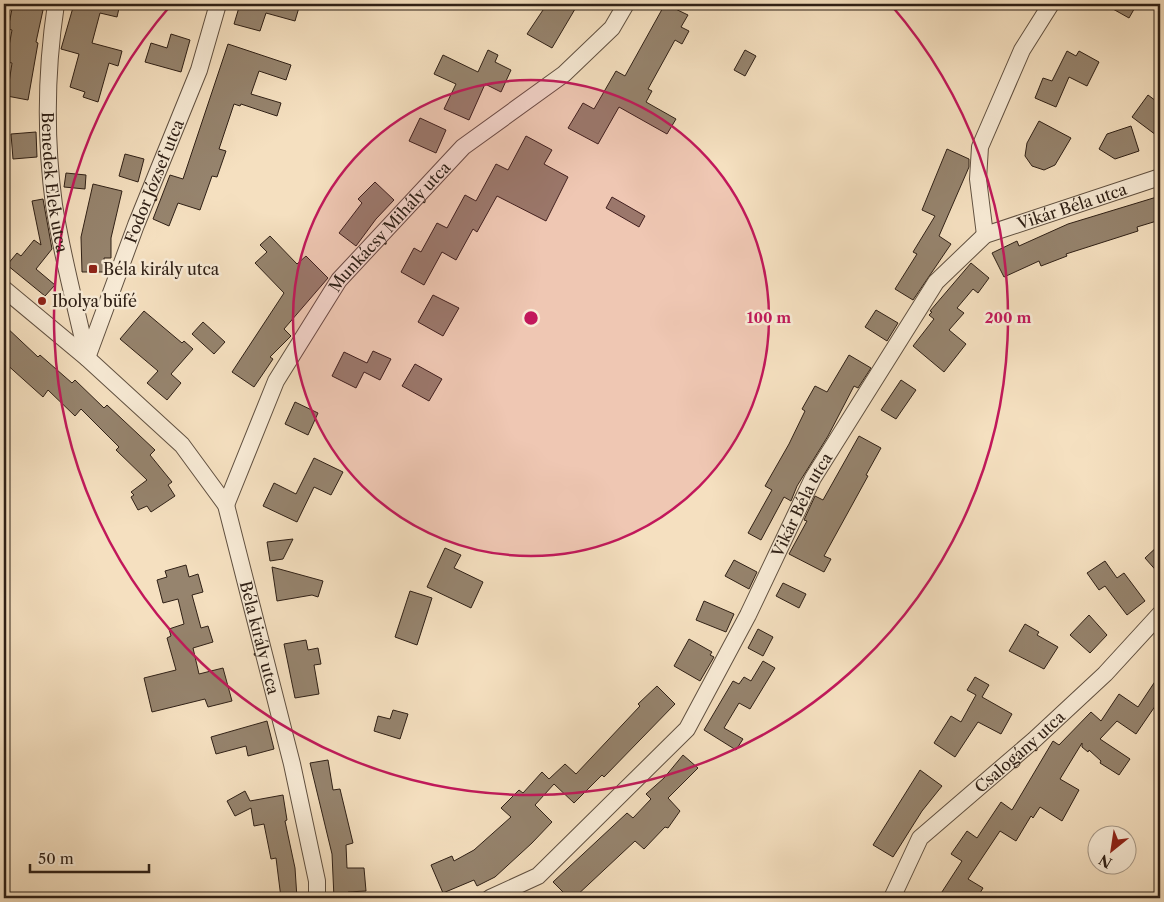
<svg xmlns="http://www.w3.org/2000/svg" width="1164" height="902" font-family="'Libre Caslon Text',serif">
	<rect width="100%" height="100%" fill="#f5e0c0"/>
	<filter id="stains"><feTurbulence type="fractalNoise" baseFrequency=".004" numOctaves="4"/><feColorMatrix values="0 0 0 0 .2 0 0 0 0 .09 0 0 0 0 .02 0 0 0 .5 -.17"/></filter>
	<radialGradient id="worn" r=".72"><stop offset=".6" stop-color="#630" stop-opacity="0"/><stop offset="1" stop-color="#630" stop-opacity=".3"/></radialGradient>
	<g fill="#96846e" stroke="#2f2016">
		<path d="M13,4l30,6 -7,32 2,1 -10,57 -21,-4 5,-33 -6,-1 6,-32 -4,-1z"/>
		<path d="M74,4h46l-3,13 -17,-4 -8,30 30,8 -4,15 -9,-3 -11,39 -15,-5 2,-5 -15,-5 9,-33 -18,-5z"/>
		<path d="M240,4h60l-5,17 -29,-8 -6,18 -26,-7z"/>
		<path d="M547,4h31l-26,44 -25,-14z"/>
		<path d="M665,4l23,11 -7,12 8,4 -7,13 -7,-4 -27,49 4,2 -6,11 30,17 -9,15 -48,-27 -21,37 -30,-16 15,-25 11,6 22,-38 9,5z"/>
		<path d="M1104,4h33l-8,14z"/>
		<path d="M171,34l19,6 -9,32 -36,-10 6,-19 16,5z"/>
		<path d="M228,44l63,21 -5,15 -27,-9 -8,23 30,9 -4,13 -36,-12 -1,2 -6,-2 -15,45 7,2 -9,26 -5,-1 -12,34 -22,-7 -9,23 -16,-7 17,-44 13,4z"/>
		<path d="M488,50l10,5 -3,7 16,8 -10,22 -16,-8 -16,36 -25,-11 12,-25 -22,-10 9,-19 35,17z"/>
		<path d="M745,50l11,6 -11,20 -11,-6z"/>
		<path d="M1067,51l9,5 3,-5 20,11 -12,24 -18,-9 -13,30 -21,-9 8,-20 9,3z"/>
		<path d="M1148,95l12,9v34l-28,-21z"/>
		<path d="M420,118l26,12 -10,23 -27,-12z"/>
		<path d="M1039,121l32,17 -16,27 -11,5 -12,-4 -7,-10 2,-13z"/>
		<path d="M1131,126l8,25 -24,8 -16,-10 8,-15z"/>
		<path d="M36,132l1,25 -24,2 -2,-25z"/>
		<path d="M526,136l26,14 -8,14 24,13 -22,44 -49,-25 -20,36 -4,-3 -17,31 -14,-8 -18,33 -23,-13 13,-24 7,4 16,-29 10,5 18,-33 11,6 20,-37 12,6z"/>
		<path d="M947,149l22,10v8l-30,69 12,8 -38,56 -18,-11 22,-35 -4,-2 22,-36 -13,-6z"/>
		<path d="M125,154l19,5 -6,23 -19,-6z"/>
		<path d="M66,173l20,2 -1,14 -21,-2z"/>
		<path d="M375,182l19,18 -18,19 -20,27 -17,-13 23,-30 -4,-4z"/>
		<path d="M93,184l29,7 -11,47v20h-7l1,14h-23l-1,-35z"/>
		<path d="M1160,196v24l-23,7 1,4 -72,23 1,2 -26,10 -2,-5 -35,16 -12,-24 25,-12 2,5 49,-22z"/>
		<path d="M612,197l33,19 -6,11 -33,-19z"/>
		<path d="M43,199l9,50 -16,20 19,16 -10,11 -38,-31 10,-12 4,3 13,-16 7,5 -9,-44z"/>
		<path d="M270,236l27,28 9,-8 22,22 -44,51 7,7 -21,21 3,2 -19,28 -22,-15 52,-79 -29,-30 12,-11 -7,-7z"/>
		<path d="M971,263l18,15 -11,15 -5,-4 -16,19 7,5 -15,17 17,14 -22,28 -31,-26 21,-27 -5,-4 3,-3 -2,-1z"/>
		<path d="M433,295l26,13 -16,28 -25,-14z"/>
		<path d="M876,310l22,13 -11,18 -22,-14z"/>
		<path d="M144,311l38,32 2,-2 9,8 -22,25 10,9 -14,17 -20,-17 11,-12 -38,-32z"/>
		<path d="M203,322l22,20 -11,12 -22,-20z"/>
		<path d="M4,325l34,32 2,-2 32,28 3,-3 29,28 3,-3 48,45 -5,5 22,27 -4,3 7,11 -24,16 -4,-6 -9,4 -7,-13 3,-2 -3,-3 16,-12 -31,-30 3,-3 -38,-38 -6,7 -27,-26 -5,7 -39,-35z"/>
		<path d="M373,351l18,8 -11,21 -16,-8 -8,16 -24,-12 12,-24 23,11z"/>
		<path d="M849,355l22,13 -13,20 -4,-2 -26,50 -31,50 -6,15 -7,-4 -23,43 -13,-7 24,-43 -7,-4 24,-42 16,-33 -3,-2 13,-23 12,6z"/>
		<path d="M415,364l27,15 -13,22 -27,-15z"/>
		<path d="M901,380l15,10 -20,29 -15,-9z"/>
		<path d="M295,402l23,11 -10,22 -23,-11z"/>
		<path d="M859,436l22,12 -15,27 2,1 -44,80 7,3 -7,13 -35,-18 18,-33 -3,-1 11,-24 8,4z"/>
		<path d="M314,458l29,14 -12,23 -17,-8 -17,35 -34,-16 11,-23 22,11z"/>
		<path d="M293,539l-10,20 -13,2 -3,-19z"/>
		<path d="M1160,544v31l-15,-17z"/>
		<path d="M445,548l16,7 -7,13 29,14 -12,26 -44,-21z"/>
		<path d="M734,560l23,12 -8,17 -24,-13z"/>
		<path d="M1105,561l12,17 7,-5 21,28 -18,14 -22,-29 -6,4 -12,-17z"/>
		<path d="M186,565l3,12 9,-3 5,18 -11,3 9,33 7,-2 5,16 -20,6 6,26 24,-6 9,33 -24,6 -3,-8 -53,13 -8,-34 32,-8 -9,-32 4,-2 -2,-7 15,-5 -6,-25 -15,4 -6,-23 10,-3 -2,-6z"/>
		<path d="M272,567l51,14 -5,16 -6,-2 -35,6z"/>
		<path d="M783,583l23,11 -7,14 -23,-12z"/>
		<path d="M410,591l22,7 -15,47 -22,-8z"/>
		<path d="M704,601l30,13 -8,18 -30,-12z"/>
		<path d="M1089,615l18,20 -17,18 -20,-18z"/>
		<path d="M1025,624l14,8 -2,3 21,12 -14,22 -35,-18z"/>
		<path d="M758,629l15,8 -10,19 -15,-8z"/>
		<path d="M689,639l23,13 -2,3 4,2 -14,24 -26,-15z"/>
		<path d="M306,640l2,10 10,-2 3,16 -7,1 5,29 -24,4 -11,-54z"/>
		<path d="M763,661l12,7 -25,41 -11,-6 -15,25 19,11 -7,11 -32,-20 29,-49 6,3 5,-7 7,4z"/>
		<path d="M1160,674v25l-24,35 -19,-13 -17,18 30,20 -11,16 -19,-12 1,-2 -12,-11 -1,2 -6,-5v-4l-22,36 19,11 -17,31 -22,-14 -7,11 -2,-2 -15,25 -16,-10 -32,48 15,9 -6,10h-39l24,-37 -11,-7 16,-23 10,7 24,-36 11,8 41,-69 6,4 32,-33 10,9 18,-27 19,13z"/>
		<path d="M975,677l14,8 -7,12 30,17 -11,20 -23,-12 -23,35 -21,-14 17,-27 10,6 15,-27 -9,-5z"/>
		<path d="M657,686l18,18 -71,73 -2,-2 -28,28 -20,-19 -19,21 17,17 -20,21 -37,34 -18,9 -3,-6 -31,13 -12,-28 21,-9 2,5 20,-11 37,-33 -10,-9 18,-18 4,3 19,-21 7,7 16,-15 11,10 64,-68 -2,-2z"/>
		<path d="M393,710l15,4 -8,25 -26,-8 4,-15 12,3z"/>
		<path d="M267,721l7,28 -26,7 -2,-10 -30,8 -5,-17z"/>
		<path d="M683,755l15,13 -30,30 12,13 -12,17 -3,-1 -21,22 -9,-8 -61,57h-5l-16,-16 74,-69 6,5 18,-19 -5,-5 18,-16z"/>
		<path d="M328,760l5,30 7,-1 13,54 -7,2 1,23h17l2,23 -18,1v5l-14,1 -2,-44 -22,-91z"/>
		<path d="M920,770l22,16 -20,25 -29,46 -20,-12z"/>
		<path d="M245,791l5,10 33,-6 4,25 -2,1 10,47 2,30h-16l-5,-40 -5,1 -7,-35 -10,2 -3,-18 -16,8 -8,-15z"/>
	</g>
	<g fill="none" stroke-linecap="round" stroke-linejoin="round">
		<g stroke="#605040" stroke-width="18">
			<g id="minor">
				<path id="s1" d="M56,4c-10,66 -11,134 -2,201 8,51 22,102 33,152"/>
				<path d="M985,235l-7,-56 2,-32 42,-97 29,-46"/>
				<path id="s2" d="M4,289l83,69 95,87 44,60 66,259 25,117v17"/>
				<path id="s3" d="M87,358l49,-133 63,-155 19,-66"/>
				<path id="s4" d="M226,505l50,-124 63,-101 124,-133 101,-73 48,-46 14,-24"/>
				<path id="s5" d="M490,898l48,-22 149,-147 61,-114 65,-137 123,-196 49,-47 175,-58"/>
				<path id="s6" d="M892,898l28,-60 114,-98 71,-66 55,-60"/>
			</g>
		</g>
		<use href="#minor" stroke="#f8ebd6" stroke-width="16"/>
	</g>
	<circle cx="531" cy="318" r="238" fill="#c2185b" fill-opacity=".12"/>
	<g fill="none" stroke="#c2185b" stroke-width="2.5">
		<circle cx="531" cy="318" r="238"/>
		<path d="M891 5A477 477 0 1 1 171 5"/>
	</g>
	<g fill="#8f2418" stroke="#f8ebd6" stroke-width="2">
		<rect x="88" y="264" width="10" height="10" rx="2.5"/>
		<circle cx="42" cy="301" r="5"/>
	</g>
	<g text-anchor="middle" stroke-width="5" stroke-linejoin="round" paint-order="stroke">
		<g font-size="16" fill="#2f2016" stroke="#f8ebd6">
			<text dy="6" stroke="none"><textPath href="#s3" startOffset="189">Fodor József utca</textPath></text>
			<text dy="6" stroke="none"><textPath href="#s1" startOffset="179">Benedek Elek utca</textPath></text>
			<text dy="6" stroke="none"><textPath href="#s5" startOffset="934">Vikár Béla utca</textPath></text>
			<text dy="6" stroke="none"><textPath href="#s4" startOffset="326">Munkácsy Mihály utca</textPath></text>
			<text dy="6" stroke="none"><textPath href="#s5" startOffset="514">Vikár Béla utca</textPath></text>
			<text dy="6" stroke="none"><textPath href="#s2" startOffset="448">Béla király utca</textPath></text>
			<text dy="6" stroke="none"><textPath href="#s6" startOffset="198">Csalogány utca</textPath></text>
		</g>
		<g font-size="16" fill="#2f2016" stroke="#f8ebd6" text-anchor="start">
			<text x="103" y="275">Béla király utca</text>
			<text x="52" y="307">Ibolya büfé</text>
		</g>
	</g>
	<circle cx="531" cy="318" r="8" fill="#c2185b" stroke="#f8ebd6" stroke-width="2.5"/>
	<g font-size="15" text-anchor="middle" font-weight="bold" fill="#c2185b" stroke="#f8ebd6" stroke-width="5" stroke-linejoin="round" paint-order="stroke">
		<text x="769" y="323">100 m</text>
		<text x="1008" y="323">200 m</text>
	</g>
	<rect width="1164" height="902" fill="none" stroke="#f5e0c0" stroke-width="20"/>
	<rect x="5" y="5" width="1154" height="892" fill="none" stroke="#2f2016" stroke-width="2.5"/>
	<rect x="10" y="10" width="1144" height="882" fill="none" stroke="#2f2016"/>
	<g transform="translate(1112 850) rotate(210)"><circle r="24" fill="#f8ebd6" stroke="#a89a89"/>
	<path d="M0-4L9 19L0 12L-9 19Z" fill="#8f2418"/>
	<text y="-8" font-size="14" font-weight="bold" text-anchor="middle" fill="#2f2016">N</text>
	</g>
	<path d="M30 864v8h119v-8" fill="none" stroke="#2f2016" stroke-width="2.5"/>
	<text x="38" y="864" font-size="15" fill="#2f2016" stroke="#f8ebd6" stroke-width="4" paint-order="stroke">50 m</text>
	<rect width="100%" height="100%" filter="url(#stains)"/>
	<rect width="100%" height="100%" fill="url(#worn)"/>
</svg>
